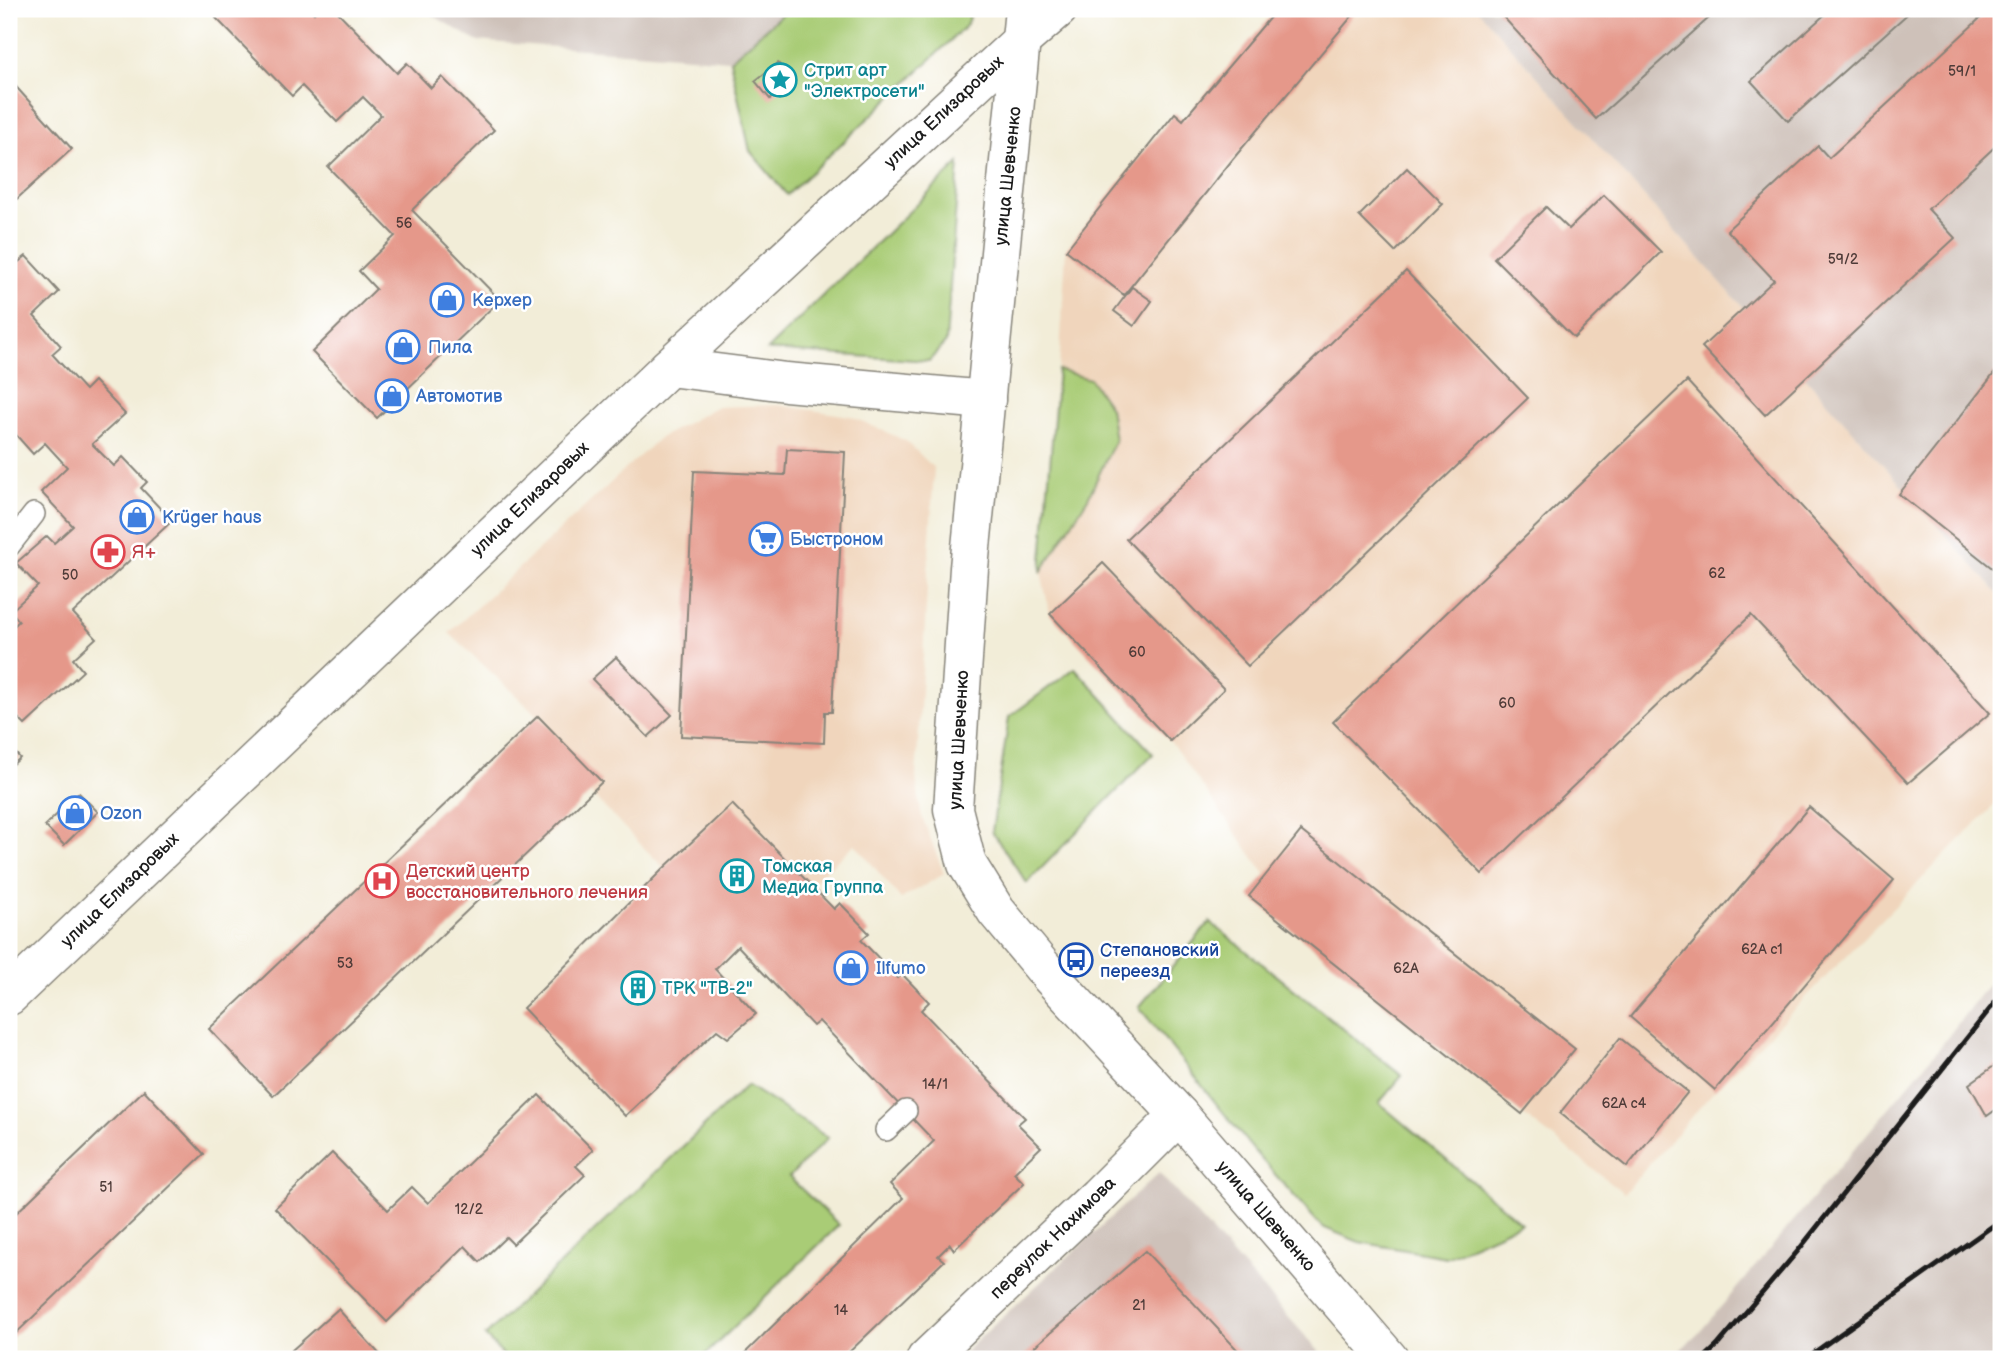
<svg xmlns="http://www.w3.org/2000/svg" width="2010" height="1368" font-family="'Balsamiq Sans',sans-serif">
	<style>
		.built { fill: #f0d5bc }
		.industrial { fill: #cec1b9 }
		.green { fill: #a9cc76; stroke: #627449; stroke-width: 2 }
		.building { fill: #e5988a }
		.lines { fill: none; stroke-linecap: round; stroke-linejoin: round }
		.lane-casing { stroke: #87847a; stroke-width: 24 }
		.street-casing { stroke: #87847a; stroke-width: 41 }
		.secondary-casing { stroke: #87847a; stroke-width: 41 }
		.primary-casing { stroke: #87847a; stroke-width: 41 }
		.lane { stroke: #fff; stroke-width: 21 }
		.street { stroke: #fff; stroke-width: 38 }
		.secondary { stroke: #fff; stroke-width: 38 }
		.primary { stroke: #fff; stroke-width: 38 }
		.rail { stroke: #1c1c1c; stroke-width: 5 }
		.labels { text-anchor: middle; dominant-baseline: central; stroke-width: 5; stroke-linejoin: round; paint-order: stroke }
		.number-label { font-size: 14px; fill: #4e3b38 }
		.culture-label { font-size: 18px; fill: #0d838f; stroke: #fff; text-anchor: start }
		.street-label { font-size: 18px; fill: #1c1c1c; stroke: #fff }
		.shop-label { font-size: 18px; fill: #366cbe; stroke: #fff; text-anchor: start }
		.health-label { font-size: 18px; fill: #be3a42; stroke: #fff; text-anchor: start }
		.transit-label { font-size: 18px; fill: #164399; stroke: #fff; text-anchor: start }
	</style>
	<rect width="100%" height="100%" fill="#fff"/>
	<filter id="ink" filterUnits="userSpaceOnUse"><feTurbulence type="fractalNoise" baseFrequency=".0143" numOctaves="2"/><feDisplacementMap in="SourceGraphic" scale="14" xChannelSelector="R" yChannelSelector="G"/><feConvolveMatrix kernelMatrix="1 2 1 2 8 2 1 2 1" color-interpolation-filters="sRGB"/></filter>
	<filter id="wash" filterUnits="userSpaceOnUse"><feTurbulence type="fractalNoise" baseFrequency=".00686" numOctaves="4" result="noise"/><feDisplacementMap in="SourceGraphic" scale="28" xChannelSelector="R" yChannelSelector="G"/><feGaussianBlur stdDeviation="1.57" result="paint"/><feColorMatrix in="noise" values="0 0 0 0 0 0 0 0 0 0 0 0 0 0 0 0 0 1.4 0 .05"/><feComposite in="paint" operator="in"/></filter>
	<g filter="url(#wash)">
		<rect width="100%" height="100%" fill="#f2edd8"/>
		<g class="built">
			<path d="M1277 9H1477L2001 597V798L1715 1090 1624 1193 1522 1114 1249 896 1266 875 1170 741 1050 614 1041 572 1060 354 1066 250 1175 113 1184 119Z"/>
			<path d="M779 405 850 416 906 441 934 468 916 777 921 814 944 874 901 899 855 844 773 919 780 927 747 957 664 868 590 793 601 782 538 716 449 633 658 439 716 407Z"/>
		</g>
		<g class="industrial">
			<path d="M422 9H788L730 60 476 41Z"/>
			<path d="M1477 9H2001V597Z"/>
			<path d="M2001 967V1359H1670L1698 1334 1937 1051Z"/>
			<path d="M1159 1173 1326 1359H957Z"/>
		</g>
		<g class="green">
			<path d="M788 9H972L966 26 787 195 750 151 730 60Z"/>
			<path d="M959 163 946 342 929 361 767 350Z"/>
			<path d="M1058 370 1090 379 1110 408 1115 440 1088 498 1041 572Z"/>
			<path d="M1075 668 1153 754 1027 883 992 832 1009 717Z"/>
			<path d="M1210 922 1402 1076 1379 1103 1521 1223 1446 1257 1359 1242 1322 1227 1255 1152 1139 1007Z"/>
			<path d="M747 1085 828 1138 789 1177 839 1225 701 1359H507L485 1336Z"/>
		</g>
		<g id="blocks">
			<g class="building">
				<path d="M226 9H310L314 13 318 9H335L397 73 407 63 431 88 442 77 494 130 412 210 500 300 377 418 312 352 376 289 359 271 395 236 328 167 381 115 363 97 337 122 302 86 292 96 216 18Z"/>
				<path d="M1277 9H1358L1233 159 1124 295 1066 250 1175 113 1183 120Z"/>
				<path d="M1496 9H1719L1596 119Z"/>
				<path d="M1831 9H1913L1788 121 1751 81Z"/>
				<path d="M1990 9H2001V141L1928 209 1955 238 1765 415 1702 347 1774 280 1727 230 1818 146 1829 158Z"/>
				<path d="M778 63 793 80 770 99 755 81Z"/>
				<path d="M9 79 72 149 9 206Z"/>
				<path d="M1407 168 1443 204 1395 252 1359 216Z"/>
				<path d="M1604 195 1661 252 1574 338 1494 258 1546 207 1569 229Z"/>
				<path d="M9 256 16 264 26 256 59 292 34 316 61 346 52 354 85 390 94 381 125 414 92 444 114 466 123 457 147 482 141 488 172 521 73 613 96 638 73 659 83 671 25 725 17 717 9 725V631L19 621 11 611 38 586 16 563 47 536 54 543 73 526 41 492 67 467 45 443 33 454 9 427Z"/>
				<path d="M1406 271 1528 398 1248 666 1126 539Z"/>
				<path d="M1132 287 1152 301 1134 326 1114 311Z"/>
				<path d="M2001 365V575L1899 494Z"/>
				<path d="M1687 381 1990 713 1908 783 1751 615 1482 874 1333 722Z"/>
				<path d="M787 449 845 452 832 712H825L824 743 681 736 694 471 785 475Z"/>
				<path d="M1103 563 1224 689 1170 741 1050 614Z"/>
				<path d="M616 657 672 715 648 737 592 679Z"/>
				<path d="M538 716 602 782 273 1096 209 1029Z"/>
				<path d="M9 746 20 758 9 768Z"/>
				<path d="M79 793 98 812 64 845 45 826Z"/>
				<path d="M732 804 834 909 840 903 869 933 861 940 898 978 902 974 929 1002 921 1010 1025 1118 1018 1124 1041 1147 1014 1173 1024 1183 954 1250 950 1244 938 1256 944 1261 842 1359H739L903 1198 890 1184 934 1141 819 1021 813 1026 738 946 715 969 756 1014 728 1038 717 1030 625 1116 523 1008 664 868Z"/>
				<path d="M1809 807 1894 880 1715 1090 1630 1017Z"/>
				<path d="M1301 831 1575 1049 1522 1114 1249 896Z"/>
				<path d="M1620 1038 1688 1092 1627 1167 1560 1113Z"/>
				<path d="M2001 1061V1106L1987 1116 1969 1084Z"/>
				<path d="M144 1090 204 1154 9 1340V1220Z"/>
				<path d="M539 1095 593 1150 576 1166 585 1175 513 1244 506 1237 480 1262 465 1246 387 1322 275 1208 332 1153 388 1210 412 1187 428 1203Z"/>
				<path d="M1145 1251 1246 1359H1020Z"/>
				<path d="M338 1309 384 1359H282Z"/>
			</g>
		</g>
	</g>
	<g filter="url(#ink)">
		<use href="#blocks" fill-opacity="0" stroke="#87847a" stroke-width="2"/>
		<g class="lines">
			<defs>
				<g id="lane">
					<path d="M9 546 34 514"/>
					<path d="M886 1130 906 1111"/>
				</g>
				<path id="street" d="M926 1359 1098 1196 1179 1115"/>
				<g id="secondary">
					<path d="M1024 9 969 568 953 809 967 864 996 911 1050 976 1179 1115 1389 1359"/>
					<path d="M669 367 786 382 986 400"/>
				</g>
				<path id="primary" d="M9 996 669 367 1021 41 1058 9"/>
			</defs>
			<use href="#lane" class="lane-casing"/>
			<use href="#street" class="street-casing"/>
			<use href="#secondary" class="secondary-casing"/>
			<use href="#primary" class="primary-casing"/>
			<use href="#lane" class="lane"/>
			<use href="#street" class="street"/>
			<use href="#secondary" class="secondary"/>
			<use href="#primary" class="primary"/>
			<g class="rail">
				<path d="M1703 1359 1717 1346 1797 1252 2001 995"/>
				<path d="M1805 1359 2001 1220"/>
			</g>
		</g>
	</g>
	<defs>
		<symbol id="sight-ring" viewBox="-11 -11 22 22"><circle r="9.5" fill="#fff" stroke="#0f9aa8" stroke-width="1.5"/><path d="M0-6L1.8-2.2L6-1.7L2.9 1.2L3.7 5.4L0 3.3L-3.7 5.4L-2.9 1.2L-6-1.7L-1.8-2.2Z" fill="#0f9aa8"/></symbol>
		<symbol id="shop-ring" viewBox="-11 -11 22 22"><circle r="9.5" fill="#fff" stroke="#3f7fe0" stroke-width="1.5"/><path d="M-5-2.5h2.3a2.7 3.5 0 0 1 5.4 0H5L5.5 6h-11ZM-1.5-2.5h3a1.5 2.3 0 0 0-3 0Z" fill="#3f7fe0"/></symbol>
		<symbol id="supermarket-ring" viewBox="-11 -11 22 22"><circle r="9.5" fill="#fff" stroke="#3f7fe0" stroke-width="1.5"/><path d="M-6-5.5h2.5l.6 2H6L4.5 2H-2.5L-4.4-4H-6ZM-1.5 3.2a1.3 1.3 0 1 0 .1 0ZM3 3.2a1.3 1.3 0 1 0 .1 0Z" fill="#3f7fe0"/></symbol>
		<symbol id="pharmacy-ring" viewBox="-11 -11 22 22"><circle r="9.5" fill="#fff" stroke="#e0444e" stroke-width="1.5"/><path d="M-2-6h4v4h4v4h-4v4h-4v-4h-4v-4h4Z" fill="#e0444e"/></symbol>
		<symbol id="building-ring" viewBox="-11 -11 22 22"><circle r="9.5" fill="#fff" stroke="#0f9aa8" stroke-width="1.5"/><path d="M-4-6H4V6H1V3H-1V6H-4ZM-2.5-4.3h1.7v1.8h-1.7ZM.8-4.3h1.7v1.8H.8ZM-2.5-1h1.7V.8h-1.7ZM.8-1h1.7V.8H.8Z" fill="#0f9aa8"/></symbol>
		<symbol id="hospital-ring" viewBox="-11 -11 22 22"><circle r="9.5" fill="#fff" stroke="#e0444e" stroke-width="1.5"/><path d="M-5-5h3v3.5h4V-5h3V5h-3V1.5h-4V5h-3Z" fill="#e0444e"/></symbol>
		<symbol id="bus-ring" viewBox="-11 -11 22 22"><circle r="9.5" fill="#fff" stroke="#1a4fb4" stroke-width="1.5"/><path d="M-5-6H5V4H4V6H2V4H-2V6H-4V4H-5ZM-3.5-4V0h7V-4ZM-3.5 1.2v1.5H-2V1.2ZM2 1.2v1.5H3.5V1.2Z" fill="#1a4fb4"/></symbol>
	</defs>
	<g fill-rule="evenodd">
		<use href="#sight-ring" x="761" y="61" width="38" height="38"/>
		<use href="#shop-ring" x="428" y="281" width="38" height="38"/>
		<use href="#shop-ring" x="384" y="328" width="38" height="38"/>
		<use href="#shop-ring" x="373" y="377" width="38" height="38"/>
		<use href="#shop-ring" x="118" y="498" width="38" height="38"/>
		<use href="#supermarket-ring" x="747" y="520" width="38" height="38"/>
		<use href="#pharmacy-ring" x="89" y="533" width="38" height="38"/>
		<use href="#shop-ring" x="56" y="794" width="38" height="38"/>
		<use href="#building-ring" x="718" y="857" width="38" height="38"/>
		<use href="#hospital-ring" x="363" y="862" width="38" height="38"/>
		<use href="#bus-ring" x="1057" y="941" width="38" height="38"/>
		<use href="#shop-ring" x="832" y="949" width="38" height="38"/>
		<use href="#building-ring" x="619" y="969" width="38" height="38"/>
	</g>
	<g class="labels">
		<g class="number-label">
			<text x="1962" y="71">59/1</text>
			<text x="404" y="223">56</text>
			<text x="1843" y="259">59/2</text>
			<text x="1717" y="573">62</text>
			<text x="70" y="575">50</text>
			<text x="1137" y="652">60</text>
			<text x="1507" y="703">60</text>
			<text x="1762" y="949">62А с1</text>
			<text x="345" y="963">53</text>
			<text x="1406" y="968">62А</text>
			<text x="935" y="1084">14/1</text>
			<text x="1624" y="1103">62А с4</text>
			<text x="106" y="1187">51</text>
			<text x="469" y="1209">12/2</text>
			<text x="1139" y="1305">21</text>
			<text x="841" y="1310">14</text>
		</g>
		<g class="culture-label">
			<text x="804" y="70">Стрит арт<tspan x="804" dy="21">"Электросети"</tspan></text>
			<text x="762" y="866">Томская<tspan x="762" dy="21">Медиа Группа</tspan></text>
			<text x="662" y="988">ТРК "ТВ-2"</text>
		</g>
		<g class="street-label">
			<text transform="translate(944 112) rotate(-43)">улица Елизаровых</text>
			<text transform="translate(1008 176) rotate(-84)">улица Шевченко</text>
			<text transform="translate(530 499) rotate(-44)">улица Елизаровых</text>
			<text transform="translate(959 740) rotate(-87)">улица Шевченко</text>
			<text transform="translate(120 890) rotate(-44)">улица Елизаровых</text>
			<text transform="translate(1266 1216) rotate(49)">улица Шевченко</text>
			<text transform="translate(1053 1238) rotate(-44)">переулок Нахимова</text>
		</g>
		<g class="shop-label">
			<text x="472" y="300">Керхер</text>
			<text x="428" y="347">Пила</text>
			<text x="416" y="396">Автомотив</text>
			<text x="162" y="517">Krüger haus</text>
			<text x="790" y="539">Быстроном</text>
			<text x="100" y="813">Ozon</text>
			<text x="876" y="968">Ilfumo</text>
		</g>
		<g class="health-label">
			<text x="132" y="552">Я+</text>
			<text x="406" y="871">Детский центр<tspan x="406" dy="21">восстановительного лечения</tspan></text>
		</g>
		<g class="transit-label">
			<text x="1100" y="950">Степановский<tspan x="1100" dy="21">переезд</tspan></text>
		</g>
	</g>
	<rect width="2010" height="1368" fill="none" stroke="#fff" stroke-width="35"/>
</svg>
